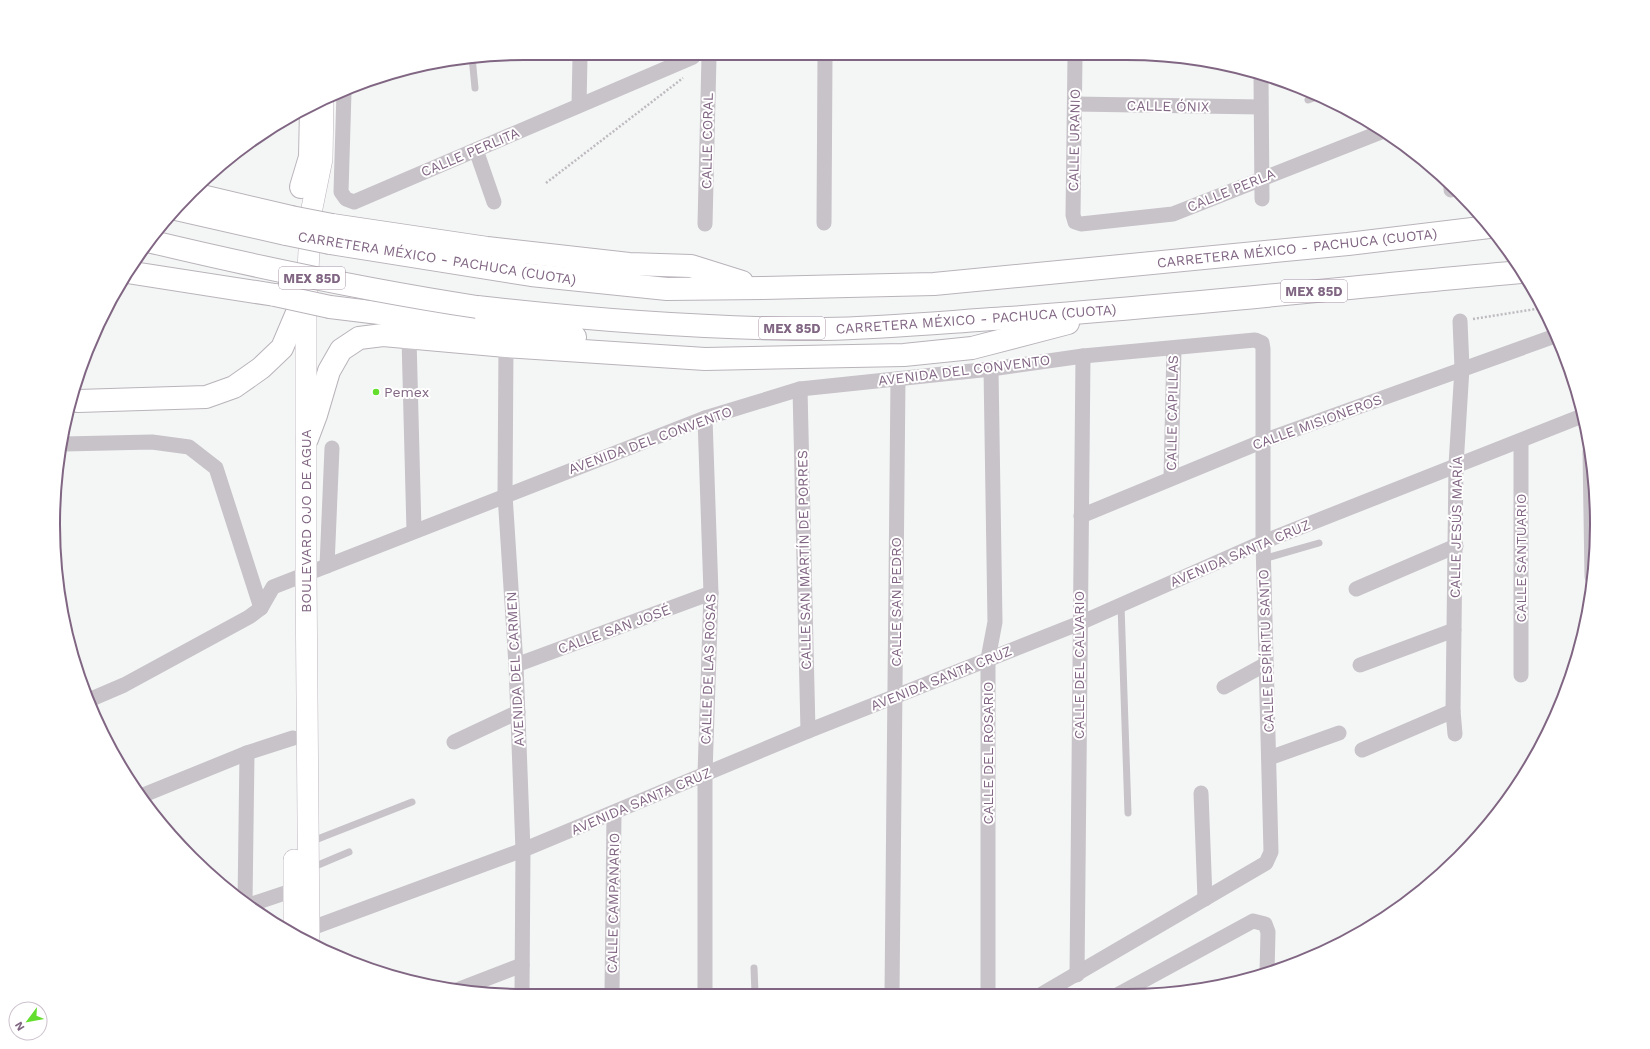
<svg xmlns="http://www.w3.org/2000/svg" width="1650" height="1049" font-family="'Work Sans',sans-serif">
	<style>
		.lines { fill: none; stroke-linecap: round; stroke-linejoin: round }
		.secondary-casing { stroke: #bfb6bf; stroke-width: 22 }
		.primary-casing { stroke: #bcb5bd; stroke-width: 24 }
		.highway-casing { stroke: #b9b3ba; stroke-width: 24 }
		.path { stroke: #bebabf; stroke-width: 2.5; stroke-dasharray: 2 2; stroke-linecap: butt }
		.lane { stroke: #c8c2c9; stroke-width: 7 }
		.street { stroke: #c8c2c9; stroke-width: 15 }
		.secondary { stroke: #fff; stroke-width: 21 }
		.primary { stroke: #fff; stroke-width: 22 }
		.highway { stroke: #fff; stroke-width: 22 }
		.highway-bridge-casing { stroke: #b9b3ba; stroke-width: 24; stroke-linecap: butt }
		.highway-bridge { stroke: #fff; stroke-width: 22 }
		.poi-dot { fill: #63de2c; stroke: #fff; stroke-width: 1.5 }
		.labels { text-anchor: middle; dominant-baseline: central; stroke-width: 4; stroke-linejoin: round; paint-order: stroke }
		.shield { fill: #fff; stroke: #a794a8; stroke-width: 1 }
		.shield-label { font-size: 13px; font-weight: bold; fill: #816683 }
		.street-label { font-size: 14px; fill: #816683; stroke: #fff }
		.poi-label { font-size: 14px; fill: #816683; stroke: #fff; text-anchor: start }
		.rim { fill: none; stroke: #816683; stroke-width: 2 }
	</style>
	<rect width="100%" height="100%" fill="#f3f6f5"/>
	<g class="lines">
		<defs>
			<g id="secondary">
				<path d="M294 860V931"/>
				<path d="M309 940 306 574V308L311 213 322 159 323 103"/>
			</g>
			<path id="primary" d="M301 187 310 157 311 109"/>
			<g id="highway">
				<path d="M189 193 291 217"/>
				<path d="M176 209 286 234"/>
				<path d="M332 225 487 248 629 264 691 266 742 282"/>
				<path d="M330 243 531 275 667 289 763 288 934 284 1348 244 1489 227"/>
				<path d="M127 272 275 295"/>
				<path d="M330 307 575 337"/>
				<path d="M477 307C592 320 707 329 824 329 885 328 946 322 1008 318 1179 306 1350 287 1521 272"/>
				<path d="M73 399 78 401 206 397 234 387 261 368 282 348 299 308"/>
				<path d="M307 439 316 415 329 371 341 350 359 338 383 335 506 346 705 359 904 355 972 348 1068 323"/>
			</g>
		</defs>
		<use href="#secondary" class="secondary-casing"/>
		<use href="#primary" class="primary-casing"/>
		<use href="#highway" class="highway-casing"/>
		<g class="path">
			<path d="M546 183 683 78"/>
			<path d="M1473 319 1542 308"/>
		</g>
		<g class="lane">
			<path d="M472 57 475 88"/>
			<path d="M1308 100 1319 96"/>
			<path d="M1263 559 1319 543"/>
			<path d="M1121 605 1128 813"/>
			<path d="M310 842 412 802"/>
			<path d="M311 868 349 852"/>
			<path d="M754 968 755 993"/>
		</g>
		<g class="street">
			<path d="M1075 57 1073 215 1075 222 1081 224 1173 214 1381 132"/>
			<path d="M1261 77 1262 199"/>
			<path d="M344 92 341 192 346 199 354 202 693 57"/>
			<path d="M1075 104 1260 107"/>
			<path d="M579 105 580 57"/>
			<path d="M476 150 494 202"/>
			<path d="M1451 187V190L1454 189"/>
			<path d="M824 223 825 57"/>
			<path d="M705 224 709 57"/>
			<path d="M409 338 414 531"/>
			<path d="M506 346 505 495 516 665 523 850 522 992"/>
			<path d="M800 389 808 731"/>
			<path d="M705 418 711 593 705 774V993"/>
			<path d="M64 444 152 442 189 447 216 468 261 608"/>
			<path d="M1590 451 1592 577"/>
			<path d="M1171 478 1174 348"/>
			<path d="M1081 516 1263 441 1555 336"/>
			<path d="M327 566 332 448"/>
			<path d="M1356 589 1456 546"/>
			<path d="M516 665 711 593"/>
			<path d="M1360 665 1454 630"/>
			<path d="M1521 675V442"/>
			<path d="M1224 687 1266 664"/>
			<path d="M89 700 124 685 249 617 261 608 273 587 705 418 800 389 991 369 1083 356 1255 340 1262 343 1263 349V542L1271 852 1266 863 1042 994"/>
			<path d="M1455 734 1453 711 1456 465 1462 368 1460 321"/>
			<path d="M454 742 518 712"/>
			<path d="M1362 750 1453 711"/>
			<path d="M1269 758 1339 733"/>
			<path d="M1201 793 1205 899"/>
			<path d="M141 796 247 753"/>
			<path d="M245 903 247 753 293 738"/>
			<path d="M249 905 294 890"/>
			<path d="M301 932 523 850 808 731 1080 623 1263 542 1582 416"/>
			<path d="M1077 975 1083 356"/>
			<path d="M457 990 522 965"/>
			<path d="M612 993 614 813"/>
			<path d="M892 994 898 379"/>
			<path d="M988 994V659L995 622 991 369"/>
			<path d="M1117 995 1253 921 1265 924 1268 932 1267 973"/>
		</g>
		<use href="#secondary" class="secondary"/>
		<use href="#primary" class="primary"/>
		<use href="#highway" class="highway"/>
		<defs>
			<g id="highway-bridge">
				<path d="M291 217 332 225"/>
				<path d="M286 234 330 243"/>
				<path d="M148 241C257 267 366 290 477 307"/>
				<path d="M275 295 330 307"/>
			</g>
		</defs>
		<use href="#highway-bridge" class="highway-bridge-casing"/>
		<use href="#highway-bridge" class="highway-bridge"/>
	</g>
	<circle class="poi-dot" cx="376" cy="392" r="4"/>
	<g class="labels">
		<g class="shield">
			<rect x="279" y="267" width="66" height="22" rx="3"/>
			<rect x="1281" y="280" width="66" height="22" rx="3"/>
			<rect x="759" y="317" width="66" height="22" rx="3"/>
		</g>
		<g class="shield-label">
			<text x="312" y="278">MEX 85D</text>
			<text x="1314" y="291">MEX 85D</text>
			<text x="792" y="328">MEX 85D</text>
		</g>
		<g class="street-label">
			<text transform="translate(1168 106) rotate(1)">CALLE ÓNIX</text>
			<text transform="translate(1074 140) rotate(-89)">CALLE URANIO</text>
			<text transform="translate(707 141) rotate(-89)">CALLE CORAL</text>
			<text transform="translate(470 152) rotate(-23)">CALLE PERLITA</text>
			<text transform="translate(1231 190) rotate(-22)">CALLE PERLA</text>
			<text transform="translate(1297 248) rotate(-6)">CARRETERA MÉXICO - PACHUCA (CUOTA)</text>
			<text transform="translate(437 258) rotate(9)">CARRETERA MÉXICO - PACHUCA (CUOTA)</text>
			<text transform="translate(976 319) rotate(-4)">CARRETERA MÉXICO - PACHUCA (CUOTA)</text>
			<text transform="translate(964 370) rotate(-7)">AVENIDA DEL CONVENTO</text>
			<text transform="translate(1172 413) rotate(-89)">CALLE CAPILLAS</text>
			<text transform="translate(1317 422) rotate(-20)">CALLE MISIONEROS</text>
			<text transform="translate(650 440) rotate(-20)">AVENIDA DEL CONVENTO</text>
			<text transform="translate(306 521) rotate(-90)">BOULEVARD OJO DE AGUA</text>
			<text transform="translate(1456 527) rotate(-89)">CALLE JESÚS MARÍA</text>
			<text transform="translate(1240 553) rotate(-23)">AVENIDA SANTA CRUZ</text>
			<text transform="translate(1521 558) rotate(-90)">CALLE SANTUARIO</text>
			<text transform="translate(804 560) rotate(-91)">CALLE SAN MARTÍN DE PORRES</text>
			<text transform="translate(896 602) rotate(-90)">CALLE SAN PEDRO</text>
			<text transform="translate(614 629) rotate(-20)">CALLE SAN JOSÉ</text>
			<text transform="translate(1266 651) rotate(-92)">CALLE ESPÍRITU SANTO</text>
			<text transform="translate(1079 665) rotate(-90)">CALLE DEL CALVARIO</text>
			<text transform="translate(515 669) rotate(-93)">AVENIDA DEL CARMEN</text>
			<text transform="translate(708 669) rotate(-88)">CALLE DE LAS ROSAS</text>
			<text transform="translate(941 678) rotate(-22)">AVENIDA SANTA CRUZ</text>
			<text transform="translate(988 753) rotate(-90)">CALLE DEL ROSARIO</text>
			<text transform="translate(641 801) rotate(-23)">AVENIDA SANTA CRUZ</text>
			<text transform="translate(613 903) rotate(-89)">CALLE CAMPANARIO</text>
		</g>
		<g class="poi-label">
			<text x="384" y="392">Pemex</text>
		</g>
	</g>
	<path d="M0 0H1650V1049H0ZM524 60H1126A464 464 0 0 1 1590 524V525A464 464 0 0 1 1126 989H524A464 464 0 0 1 60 525V524A464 464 0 0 1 524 60Z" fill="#fff" fill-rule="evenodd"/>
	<path class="rim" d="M524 60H1126A464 464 0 0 1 1590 524V525A464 464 0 0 1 1126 989H524A464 464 0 0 1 60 525V524A464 464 0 0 1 524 60Z"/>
	<g transform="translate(28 1021) rotate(238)"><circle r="19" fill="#ffffff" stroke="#cdc2cd"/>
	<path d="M0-3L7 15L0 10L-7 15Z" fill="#63de2c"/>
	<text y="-6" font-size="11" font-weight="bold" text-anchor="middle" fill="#816683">N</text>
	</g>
</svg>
